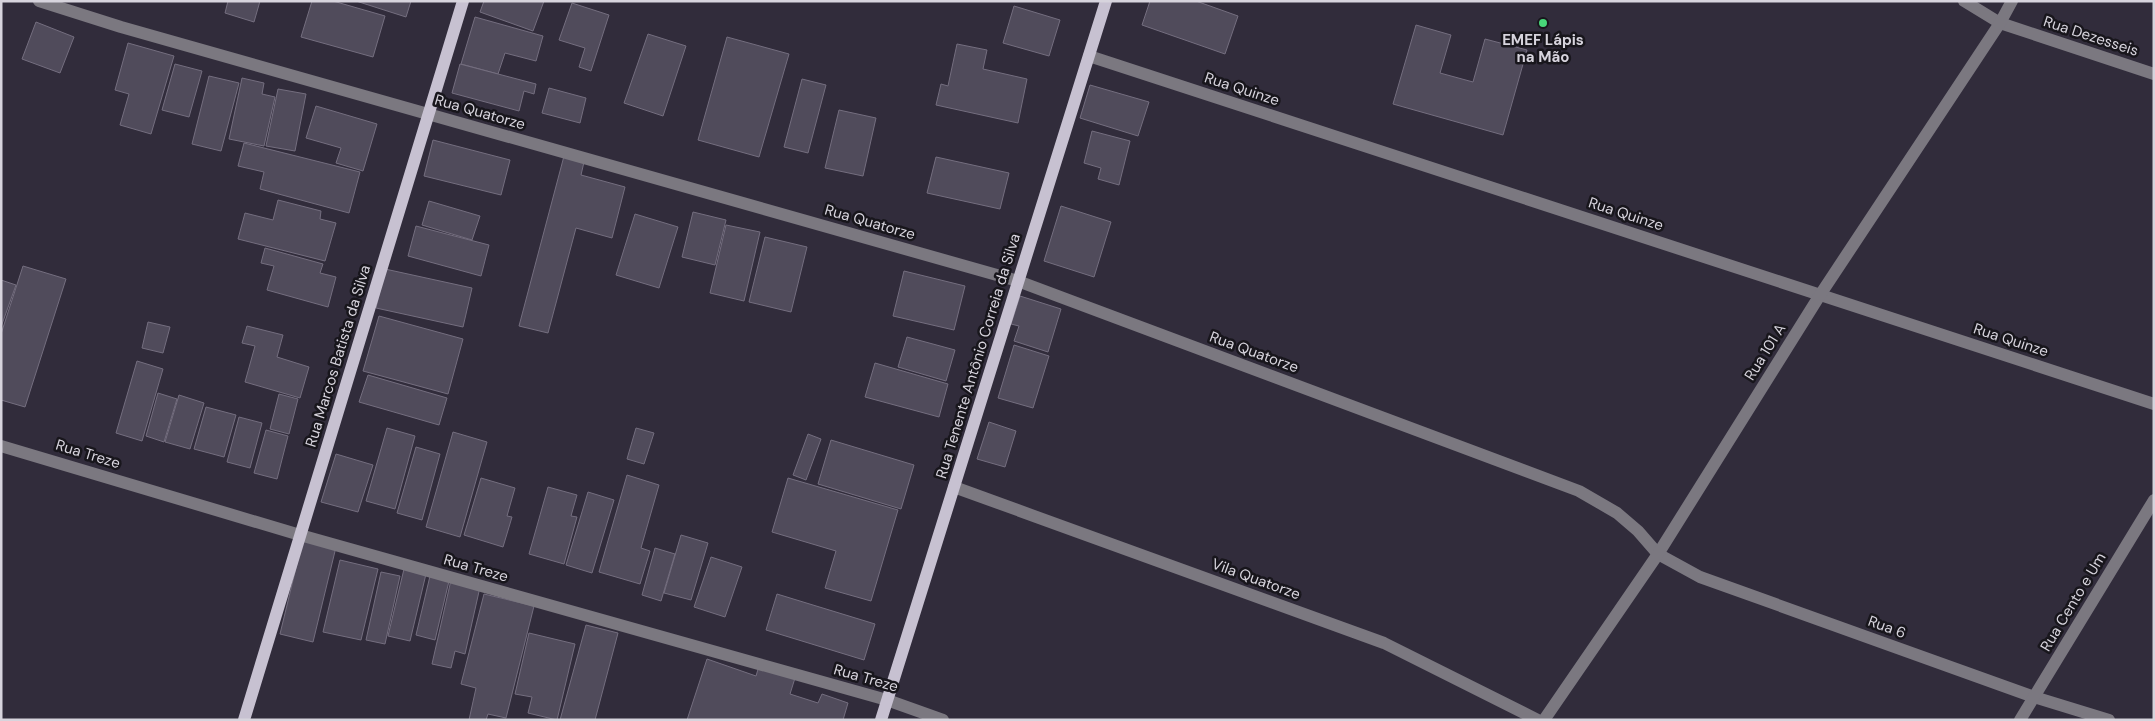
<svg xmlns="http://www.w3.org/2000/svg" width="2155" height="721" font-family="'DM Sans',sans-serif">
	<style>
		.building { fill: #504b5b; stroke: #746e7f }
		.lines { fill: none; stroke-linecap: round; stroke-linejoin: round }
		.minor { stroke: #7b7880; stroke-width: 12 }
		.major { stroke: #c7c1d1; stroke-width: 12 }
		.poi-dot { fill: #48d779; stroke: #18161c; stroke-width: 2 }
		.labels { text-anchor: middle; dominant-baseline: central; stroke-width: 5; stroke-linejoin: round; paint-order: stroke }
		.street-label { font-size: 15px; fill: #d7d4dd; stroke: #18161c }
		.poi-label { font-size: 15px; font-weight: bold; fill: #d7d4dd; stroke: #18161c }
	</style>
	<rect width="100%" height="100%" fill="#312c3b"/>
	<g class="building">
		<path d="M228 1H260L254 22 225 13Z"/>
		<path d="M312 1H333L385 16 373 57 301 37Z"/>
		<path d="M356 1H411L406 17Z"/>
		<path d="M484 1H544L533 31 480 12Z"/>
		<path d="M1150 1H1196L1238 16 1225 54 1142 25Z"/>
		<path d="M572 3 609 15 591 71 579 67 585 48 559 40Z"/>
		<path d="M1014 6 1060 20 1049 56 1003 43Z"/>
		<path d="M475 17 543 36 536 61 505 53 498 74 461 64Z"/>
		<path d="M36 22 74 37 60 73 22 59Z"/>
		<path d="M1416 25 1451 35 1440 73 1473 82 1485 39 1527 50 1503 135 1393 104Z"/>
		<path d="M648 34 686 46 663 116 624 103Z"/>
		<path d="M727 37 789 54 759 157 698 140Z"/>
		<path d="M128 43 174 56 151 134 120 125 129 94 115 90Z"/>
		<path d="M957 44 987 50 983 69 1027 79 1018 123 936 105 941 84 948 86Z"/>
		<path d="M175 64 202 71 189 117 162 110Z"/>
		<path d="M460 64 536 84 534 94 524 91 519 111 452 93Z"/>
		<path d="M209 76 239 83 221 151 192 144Z"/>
		<path d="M242 78 264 83 262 94 275 97 264 146 229 139Z"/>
		<path d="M802 79 826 85 808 153 784 147Z"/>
		<path d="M1090 85 1149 102 1138 136 1080 118Z"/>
		<path d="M549 88 586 98 580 123 542 113Z"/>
		<path d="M278 89 306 94 295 151 266 146Z"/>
		<path d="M316 106 377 124 363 171 336 163 341 148 306 138Z"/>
		<path d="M839 110 876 118 863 176 825 168Z"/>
		<path d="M1092 131 1130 141 1119 185 1098 179 1101 168 1084 163Z"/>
		<path d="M433 140 510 160 501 195 424 176Z"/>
		<path d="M244 143 360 172 349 213 260 189 264 172 238 166Z"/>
		<path d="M564 156 584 162 581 175 625 187 612 238 576 228 548 333 519 326Z"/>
		<path d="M936 157 1009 173 1000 209 927 193Z"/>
		<path d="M278 200 321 211 320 219 336 223 325 261 238 239 245 213 273 220Z"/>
		<path d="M429 201 480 216 472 240 422 225Z"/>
		<path d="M1061 206 1111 222 1094 277 1044 261Z"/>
		<path d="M693 212 726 220 715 265 682 257Z"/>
		<path d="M635 214 678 227 659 288 616 275Z"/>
		<path d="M726 225 760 232 744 301 710 293Z"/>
		<path d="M416 226 489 245 481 276 408 256Z"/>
		<path d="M765 237 807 247 791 312 749 302Z"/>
		<path d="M265 248 323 264 320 273 336 277 328 307 267 290 274 266 261 263Z"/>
		<path d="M23 266 66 279 25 407 1 400V334Z"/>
		<path d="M385 269 472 288 463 327 376 308Z"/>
		<path d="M904 271 965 286 954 330 893 316Z"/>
		<path d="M1 280 16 285 1 327Z"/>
		<path d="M1020 296 1061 309 1048 352 1014 341 1019 326 1011 324Z"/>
		<path d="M379 316 463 339 448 394 363 371Z"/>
		<path d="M148 322 170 327 163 353 142 348Z"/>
		<path d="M247 326 283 335 277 357 309 367 300 398 245 382 255 346 242 343Z"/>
		<path d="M907 337 955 350 946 381 898 367Z"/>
		<path d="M1014 345 1049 356 1033 408 998 398Z"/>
		<path d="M137 361 163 369 142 441 116 433Z"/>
		<path d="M875 363 948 384 939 417 865 397Z"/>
		<path d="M368 375 447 398 439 425 359 402Z"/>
		<path d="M158 393 177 399 164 442 146 436Z"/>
		<path d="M279 394 298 399 289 434 270 429Z"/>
		<path d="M179 395 204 403 190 449 165 442Z"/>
		<path d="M206 407 236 415 224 457 194 449Z"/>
		<path d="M239 417 262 423 250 468 227 462Z"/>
		<path d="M989 422 1016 431 1005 467 977 459Z"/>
		<path d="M387 428 415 436 395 509 366 501Z"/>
		<path d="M636 428 654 433 644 464 627 459Z"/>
		<path d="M266 430 288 436 277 479 254 473Z"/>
		<path d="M453 432 487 442 460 537 426 527Z"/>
		<path d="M808 434 821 439 806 480 793 475Z"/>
		<path d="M831 440 914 465 901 509 818 484Z"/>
		<path d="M416 447 440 454 422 520 397 513Z"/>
		<path d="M336 454 373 465 358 512 321 502Z"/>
		<path d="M627 475 659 485 641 548 650 551 640 584 599 572Z"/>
		<path d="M481 478 515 488 507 516 512 517 503 547 464 535Z"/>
		<path d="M788 478 898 510 871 601 825 588 836 551 772 532Z"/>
		<path d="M548 487 577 495 571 516 577 517 564 564 529 554Z"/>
		<path d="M588 492 614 500 592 573 566 565Z"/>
		<path d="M681 535 708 543 691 600 664 593Z"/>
		<path d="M303 539 336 547 313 642 280 634Z"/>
		<path d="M655 548 675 554 661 601 642 595Z"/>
		<path d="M711 557 742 567 725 617 694 607Z"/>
		<path d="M340 560 378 569 361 640 323 632Z"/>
		<path d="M404 569 426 574 410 641 388 636Z"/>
		<path d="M381 572 400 576 385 644 366 640Z"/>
		<path d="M430 576 449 581 435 640 416 635Z"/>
		<path d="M451 580 480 587 465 654 455 651 451 668 432 664Z"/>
		<path d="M484 594 534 606 506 718 488 714 486 720H469L476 688 461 684Z"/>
		<path d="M777 594 875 624 864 660 766 630Z"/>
		<path d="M586 625 618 633 595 720H560Z"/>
		<path d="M529 633 575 644 557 720 528 713 532 697 515 694Z"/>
		<path d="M707 659 756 676 759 666 795 678 790 694 818 703 822 694 848 703 843 720H687Z"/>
	</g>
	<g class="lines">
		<g class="minor">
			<path d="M39 1 121 27 1018 281 1579 491 1617 513 1638 531 1658 554 1700 577 2034 697 2109 720"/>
			<path d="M1964 1 2000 23 2154 74"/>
			<path d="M1089 56 2154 404"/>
			<path d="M1 446 300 535 887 700 943 720"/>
			<path d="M954 487 1384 643 1538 720"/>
			<path d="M1544 720 1658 554 1820 295 2000 23 2012 1"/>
			<path d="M2020 720 2154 500"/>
		</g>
		<g class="major">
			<path d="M244 720 463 1"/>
			<path d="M881 720 1106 1"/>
		</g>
	</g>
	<circle class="poi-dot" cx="1543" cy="23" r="5"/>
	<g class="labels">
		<g class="street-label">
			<text transform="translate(2091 36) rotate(18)">Rua Dezesseis</text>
			<text transform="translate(1242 89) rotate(18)">Rua Quinze</text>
			<text transform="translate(480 112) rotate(16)">Rua Quatorze</text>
			<text transform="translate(1626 214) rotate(18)">Rua Quinze</text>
			<text transform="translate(870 222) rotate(16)">Rua Quatorze</text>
			<text transform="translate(2011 340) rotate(18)">Rua Quinze</text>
			<text transform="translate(1254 352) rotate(20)">Rua Quatorze</text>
			<text transform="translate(1765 352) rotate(-58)">Rua 101 A</text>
			<text transform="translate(338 356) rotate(-73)">Rua Marcos Batista da Silva</text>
			<text transform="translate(978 356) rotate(-73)">Rua Tenente Antônio Correia da Silva</text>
			<text transform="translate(88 454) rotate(17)">Rua Treze</text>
			<text transform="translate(476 568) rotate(16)">Rua Treze</text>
			<text transform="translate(1256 579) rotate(20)">Vila Quatorze</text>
			<text transform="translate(2073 602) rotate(-59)">Rua Cento e Um</text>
			<text transform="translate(1887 627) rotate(20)">Rua 6</text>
			<text transform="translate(866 678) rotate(16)">Rua Treze</text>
		</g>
		<g class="poi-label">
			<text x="1543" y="40">EMEF Lápis<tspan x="1543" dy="17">na Mão</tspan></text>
		</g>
	</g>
	<rect width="2155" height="721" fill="none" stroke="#d7d4dd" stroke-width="5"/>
</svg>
